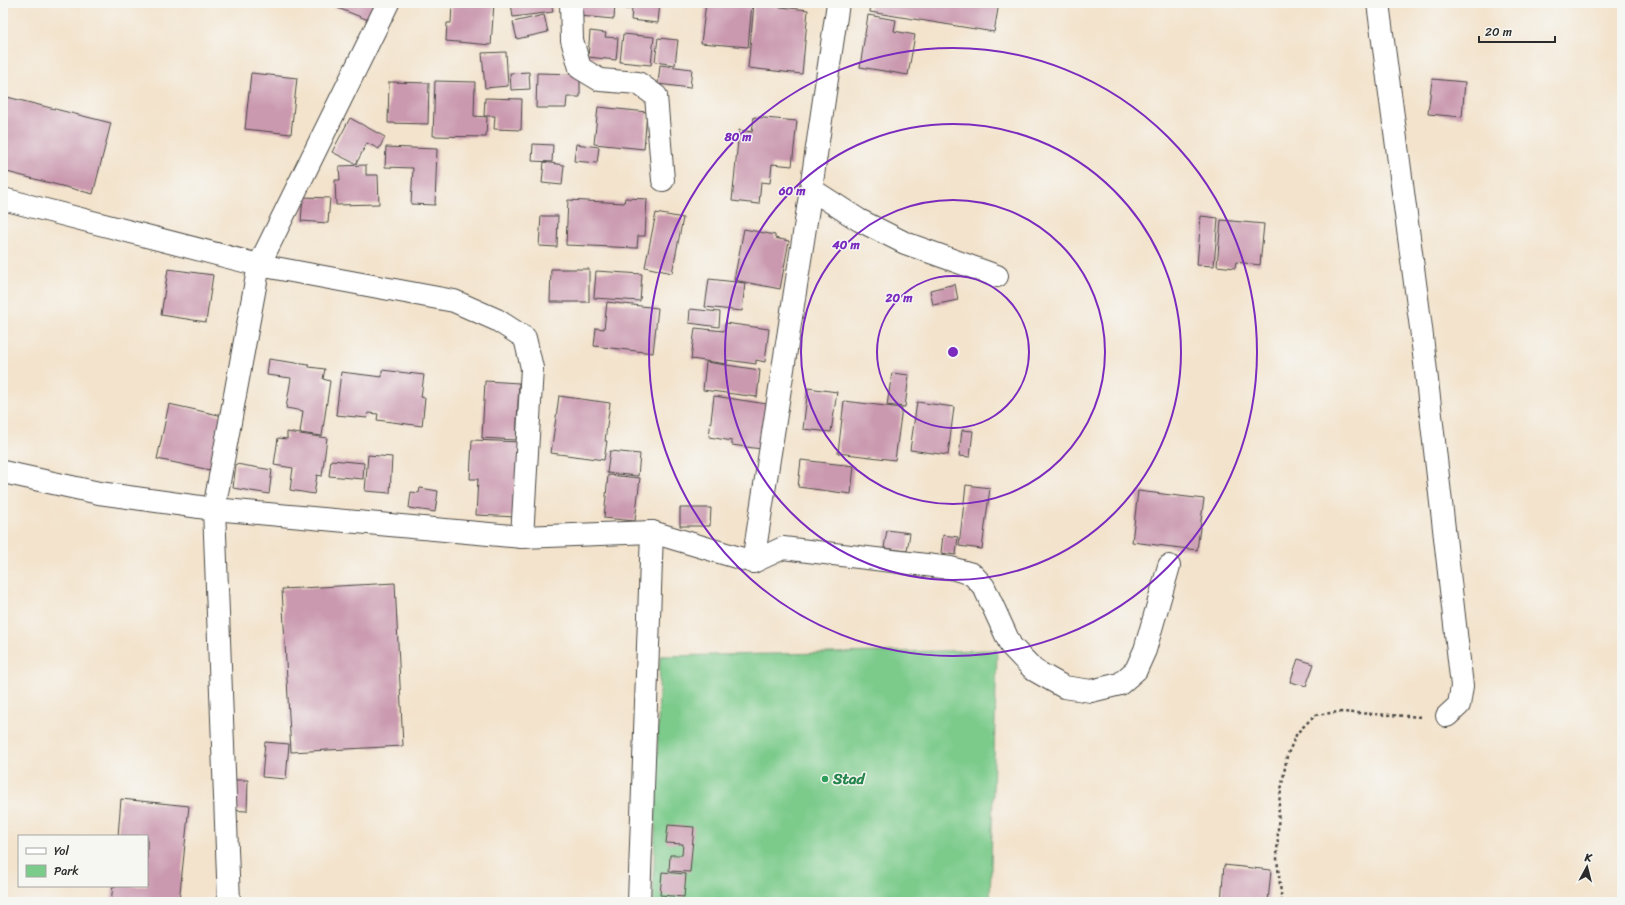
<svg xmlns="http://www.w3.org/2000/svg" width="1625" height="905" font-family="Sriracha,sans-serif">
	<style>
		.green { fill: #7bcb8b; stroke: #537b5b }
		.building { fill: #ca99af }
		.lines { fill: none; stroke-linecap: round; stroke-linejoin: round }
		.minor-casing { stroke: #494743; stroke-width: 24 }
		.path { stroke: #494743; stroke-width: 2.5; stroke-dasharray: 3 3; stroke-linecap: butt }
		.minor { stroke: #fff; stroke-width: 22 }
		.ring { fill: none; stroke: #7b2cbf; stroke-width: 2 }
		.leisure-dot { fill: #2e9e5b; stroke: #f6f6f2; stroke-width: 1.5 }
		.labels { text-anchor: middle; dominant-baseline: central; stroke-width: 3; stroke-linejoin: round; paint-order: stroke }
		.leisure-label { font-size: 15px; font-weight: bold; fill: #27864d; stroke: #f6f6f2; text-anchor: start }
		.centre { fill: #7b2cbf; stroke: #f6f6f2; stroke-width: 2 }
		.ring-label { font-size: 12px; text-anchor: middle; font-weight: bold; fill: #7b2cbf; stroke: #f6f6f2; stroke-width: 3; stroke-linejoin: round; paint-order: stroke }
	</style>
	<rect width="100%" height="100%" fill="#f6f6f2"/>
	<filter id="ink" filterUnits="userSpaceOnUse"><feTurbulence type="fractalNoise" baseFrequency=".025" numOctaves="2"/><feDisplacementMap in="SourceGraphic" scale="8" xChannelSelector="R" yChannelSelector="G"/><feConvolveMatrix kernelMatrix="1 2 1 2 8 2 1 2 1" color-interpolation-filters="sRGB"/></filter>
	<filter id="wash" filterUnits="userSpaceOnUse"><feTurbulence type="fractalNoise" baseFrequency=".012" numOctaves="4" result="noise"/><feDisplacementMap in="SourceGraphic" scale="16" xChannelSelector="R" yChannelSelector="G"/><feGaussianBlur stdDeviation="0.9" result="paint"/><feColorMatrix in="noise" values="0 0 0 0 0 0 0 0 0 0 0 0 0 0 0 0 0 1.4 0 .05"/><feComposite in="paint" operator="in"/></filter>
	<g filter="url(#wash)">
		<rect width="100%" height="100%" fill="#f3e3cc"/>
		<path class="green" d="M997 650 990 902H653L660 656Z"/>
		<g id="blocks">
			<g class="building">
				<path d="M325 3H378L371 21Z"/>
				<path d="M452 3H494L491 45 446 41 447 23H451Z"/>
				<path d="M511 3H551L553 12 513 17Z"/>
				<path d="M580 3H615L614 19 579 16Z"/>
				<path d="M625 3H660L658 23 631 20 632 9H625Z"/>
				<path d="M706 3H752L748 47 701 43Z"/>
				<path d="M871 3H999L994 32 870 12Z"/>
				<path d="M754 4 808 10 802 74 748 68Z"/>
				<path d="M544 15 548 32 517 39 513 22Z"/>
				<path d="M868 15 896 20 894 31 915 35 908 75 860 67Z"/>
				<path d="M590 31 606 33 605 37 618 38 616 60 588 57Z"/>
				<path d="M623 34 654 37 651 65 620 62Z"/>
				<path d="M658 38 678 40 675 65 655 62Z"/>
				<path d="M506 52 508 86 485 88 482 53Z"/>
				<path d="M660 65 692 69 690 88 658 84Z"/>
				<path d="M529 72 530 89 511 90 510 73Z"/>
				<path d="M251 73 297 78 291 134 245 129Z"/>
				<path d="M537 73 580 74V97H567L566 108H536Z"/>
				<path d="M1432 79 1465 82 1462 117 1428 114Z"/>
				<path d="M435 81 475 82 474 116 487 117 486 137 433 136Z"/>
				<path d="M389 82 429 83 428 124 388 123Z"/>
				<path d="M3 96 111 123 93 194 3 171Z"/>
				<path d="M485 98 522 99 521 130 494 129 495 116H484Z"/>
				<path d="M598 107 647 112 644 149 594 144Z"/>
				<path d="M754 117 797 121 792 166 772 164 770 183 761 182 759 204 732 201 739 130 752 132Z"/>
				<path d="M350 118 385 137 379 149 367 143 356 164 332 152Z"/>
				<path d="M533 144 553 145 552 162 532 161Z"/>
				<path d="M576 144 599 147 597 163 574 161Z"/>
				<path d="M386 147 437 149 435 205 411 204 413 168 385 167Z"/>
				<path d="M544 162 564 165 562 185 542 183Z"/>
				<path d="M366 165V175H378L379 204 336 205 335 180H340L339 166Z"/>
				<path d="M303 197 330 198 328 223 301 221Z"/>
				<path d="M625 198 647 199 645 236H638L637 248 566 245 568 200 624 203Z"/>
				<path d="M656 213 683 218 672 273 645 267Z"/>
				<path d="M541 216H558L557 247 539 246Z"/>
				<path d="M1201 216 1218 218 1214 266 1197 265Z"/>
				<path d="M1221 220 1264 224 1260 265 1236 262 1235 268 1217 266Z"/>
				<path d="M744 229 775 235V238L789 241 780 289 734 280Z"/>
				<path d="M168 269 213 275 206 322 161 315Z"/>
				<path d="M551 269H589V302H550Z"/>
				<path d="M596 271 642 274 640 301 594 298Z"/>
				<path d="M709 279 745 283 742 311 705 307Z"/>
				<path d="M955 284 958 300 933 305 930 290Z"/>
				<path d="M607 302 658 308 653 353 594 346 596 328 604 329Z"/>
				<path d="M690 309 720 312 719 327 689 323Z"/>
				<path d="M725 323 769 329 765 362 756 360V364L727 360V364L691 359 695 328 724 331Z"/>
				<path d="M269 359 309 365V367L325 369 323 379 330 381 322 436 300 433 303 411 286 408 291 378 267 375Z"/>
				<path d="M706 362 760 370 757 397 703 390Z"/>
				<path d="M382 370 424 375 421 397 425 398 422 426 377 420 378 414 368 413 367 418 336 415 341 372 382 377Z"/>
				<path d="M892 373 909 375 905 407 887 405Z"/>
				<path d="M485 381 519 383 516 440 482 438Z"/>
				<path d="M808 388 837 392 831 432 803 429Z"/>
				<path d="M559 396 610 403 605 441H607L604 460 551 453Z"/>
				<path d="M714 396 767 404 761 449 732 445V441L709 437Z"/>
				<path d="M844 401 902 408 895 460 838 453Z"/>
				<path d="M917 402 954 407 948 455 910 450Z"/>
				<path d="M169 404 223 416 210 470 157 459Z"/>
				<path d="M962 430 973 431 970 457 959 456Z"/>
				<path d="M287 432 327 438 322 476 317 475 314 494 290 490 293 468 274 465 278 438 287 439Z"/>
				<path d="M472 440 521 442 517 517 476 515 478 479H470Z"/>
				<path d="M610 451 640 454 638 476 607 473Z"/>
				<path d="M368 455 392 457 390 493 365 491Z"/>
				<path d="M331 460 364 463 363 479 329 476Z"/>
				<path d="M801 460 854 466 851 494 798 487Z"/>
				<path d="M236 464 272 470 269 494 233 488Z"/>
				<path d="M608 475 640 478 635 521 604 518Z"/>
				<path d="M966 485 990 488 982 549 959 546Z"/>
				<path d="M420 488 438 491 435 512 409 508 411 492 419 493Z"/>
				<path d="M1138 491 1204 499 1197 550 1132 542Z"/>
				<path d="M680 508H711L710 526H680Z"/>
				<path d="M887 530 910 533 907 551 884 548Z"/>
				<path d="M943 535 958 537 956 555 941 553Z"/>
				<path d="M395 583 403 746 291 752 282 589Z"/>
				<path d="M1298 659 1314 664 1306 686 1290 682Z"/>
				<path d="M265 742 289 744 286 779 262 777Z"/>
				<path d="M227 780H248L247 811 226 810Z"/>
				<path d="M121 799 189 806 179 902H111L113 886H147V836H118Z"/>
				<path d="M668 825 694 827 690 872 669 871 670 855H682L683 844 666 843Z"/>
				<path d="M1224 865 1271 870 1268 902H1221Z"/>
				<path d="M662 872 686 874 684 897 660 895Z"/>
			</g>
		</g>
	</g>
	<g filter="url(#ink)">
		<use href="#blocks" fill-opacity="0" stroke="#494743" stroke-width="1"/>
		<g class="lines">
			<defs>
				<g id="minor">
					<path d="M388 3 259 265 454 301 497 320 525 338 532 368 522 537"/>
					<path d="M571 3 572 40 580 68 600 80 638 83 656 96 663 180"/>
					<path d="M1378 3 1421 328 1462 686 1459 705 1447 716"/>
					<path d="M811 189 859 220 905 243 997 276"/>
					<path d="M3 199 259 265 214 509 229 902"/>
					<path d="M3 472 99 493 214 509 522 537 652 532 753 562 783 548 951 568 972 574 984 587 1011 646 1034 670 1064 687 1091 691 1120 684 1136 670 1145 650 1169 566"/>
					<path d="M753 562 811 189 838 3"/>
					<path d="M639 902 652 532"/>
				</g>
			</defs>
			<use href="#minor" class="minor-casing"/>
			<path class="path" d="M1282 902 1277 859 1279 802 1287 756 1297 733 1315 715 1339 712 1423 717"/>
			<use href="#minor" class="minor"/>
		</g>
	</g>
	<g class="ring">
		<circle cx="953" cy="352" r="76"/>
		<circle cx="953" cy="352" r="152"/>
		<circle cx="953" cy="352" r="228"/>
		<circle cx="953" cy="352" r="304"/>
	</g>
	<circle class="leisure-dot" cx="825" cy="779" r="4"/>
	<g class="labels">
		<g class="leisure-label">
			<text x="833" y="779">Stad</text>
		</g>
	</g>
	<circle cx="953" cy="352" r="6" class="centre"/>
	<g class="ring-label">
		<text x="738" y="141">80 m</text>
		<text x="792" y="195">60 m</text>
		<text x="846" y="249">40 m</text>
		<text x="899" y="302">20 m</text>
	</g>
	<rect width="1625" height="905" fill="none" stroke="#f6f6f2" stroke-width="16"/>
	<rect x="18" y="835" width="130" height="52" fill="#f6f6f2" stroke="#a5a5a2"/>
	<rect x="26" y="848" width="20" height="6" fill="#ffffff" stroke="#a5a5a2"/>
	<text x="54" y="855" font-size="12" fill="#2b2b2b">Yol</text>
	<rect x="26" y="865" width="20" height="12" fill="#7bcb8b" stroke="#a5a5a2"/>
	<text x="54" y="875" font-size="12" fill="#2b2b2b">Park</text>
	<g transform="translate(1587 867) rotate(7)" stroke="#f6f6f2" stroke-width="3" paint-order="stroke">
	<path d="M0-3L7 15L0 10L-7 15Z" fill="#2b2b2b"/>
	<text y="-6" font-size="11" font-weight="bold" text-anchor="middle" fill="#2b2b2b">K</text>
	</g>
	<path d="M1479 36v6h76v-6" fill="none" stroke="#2b2b2b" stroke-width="2"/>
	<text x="1485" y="36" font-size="12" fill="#2b2b2b" stroke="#f6f6f2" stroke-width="3" paint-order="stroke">20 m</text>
</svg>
